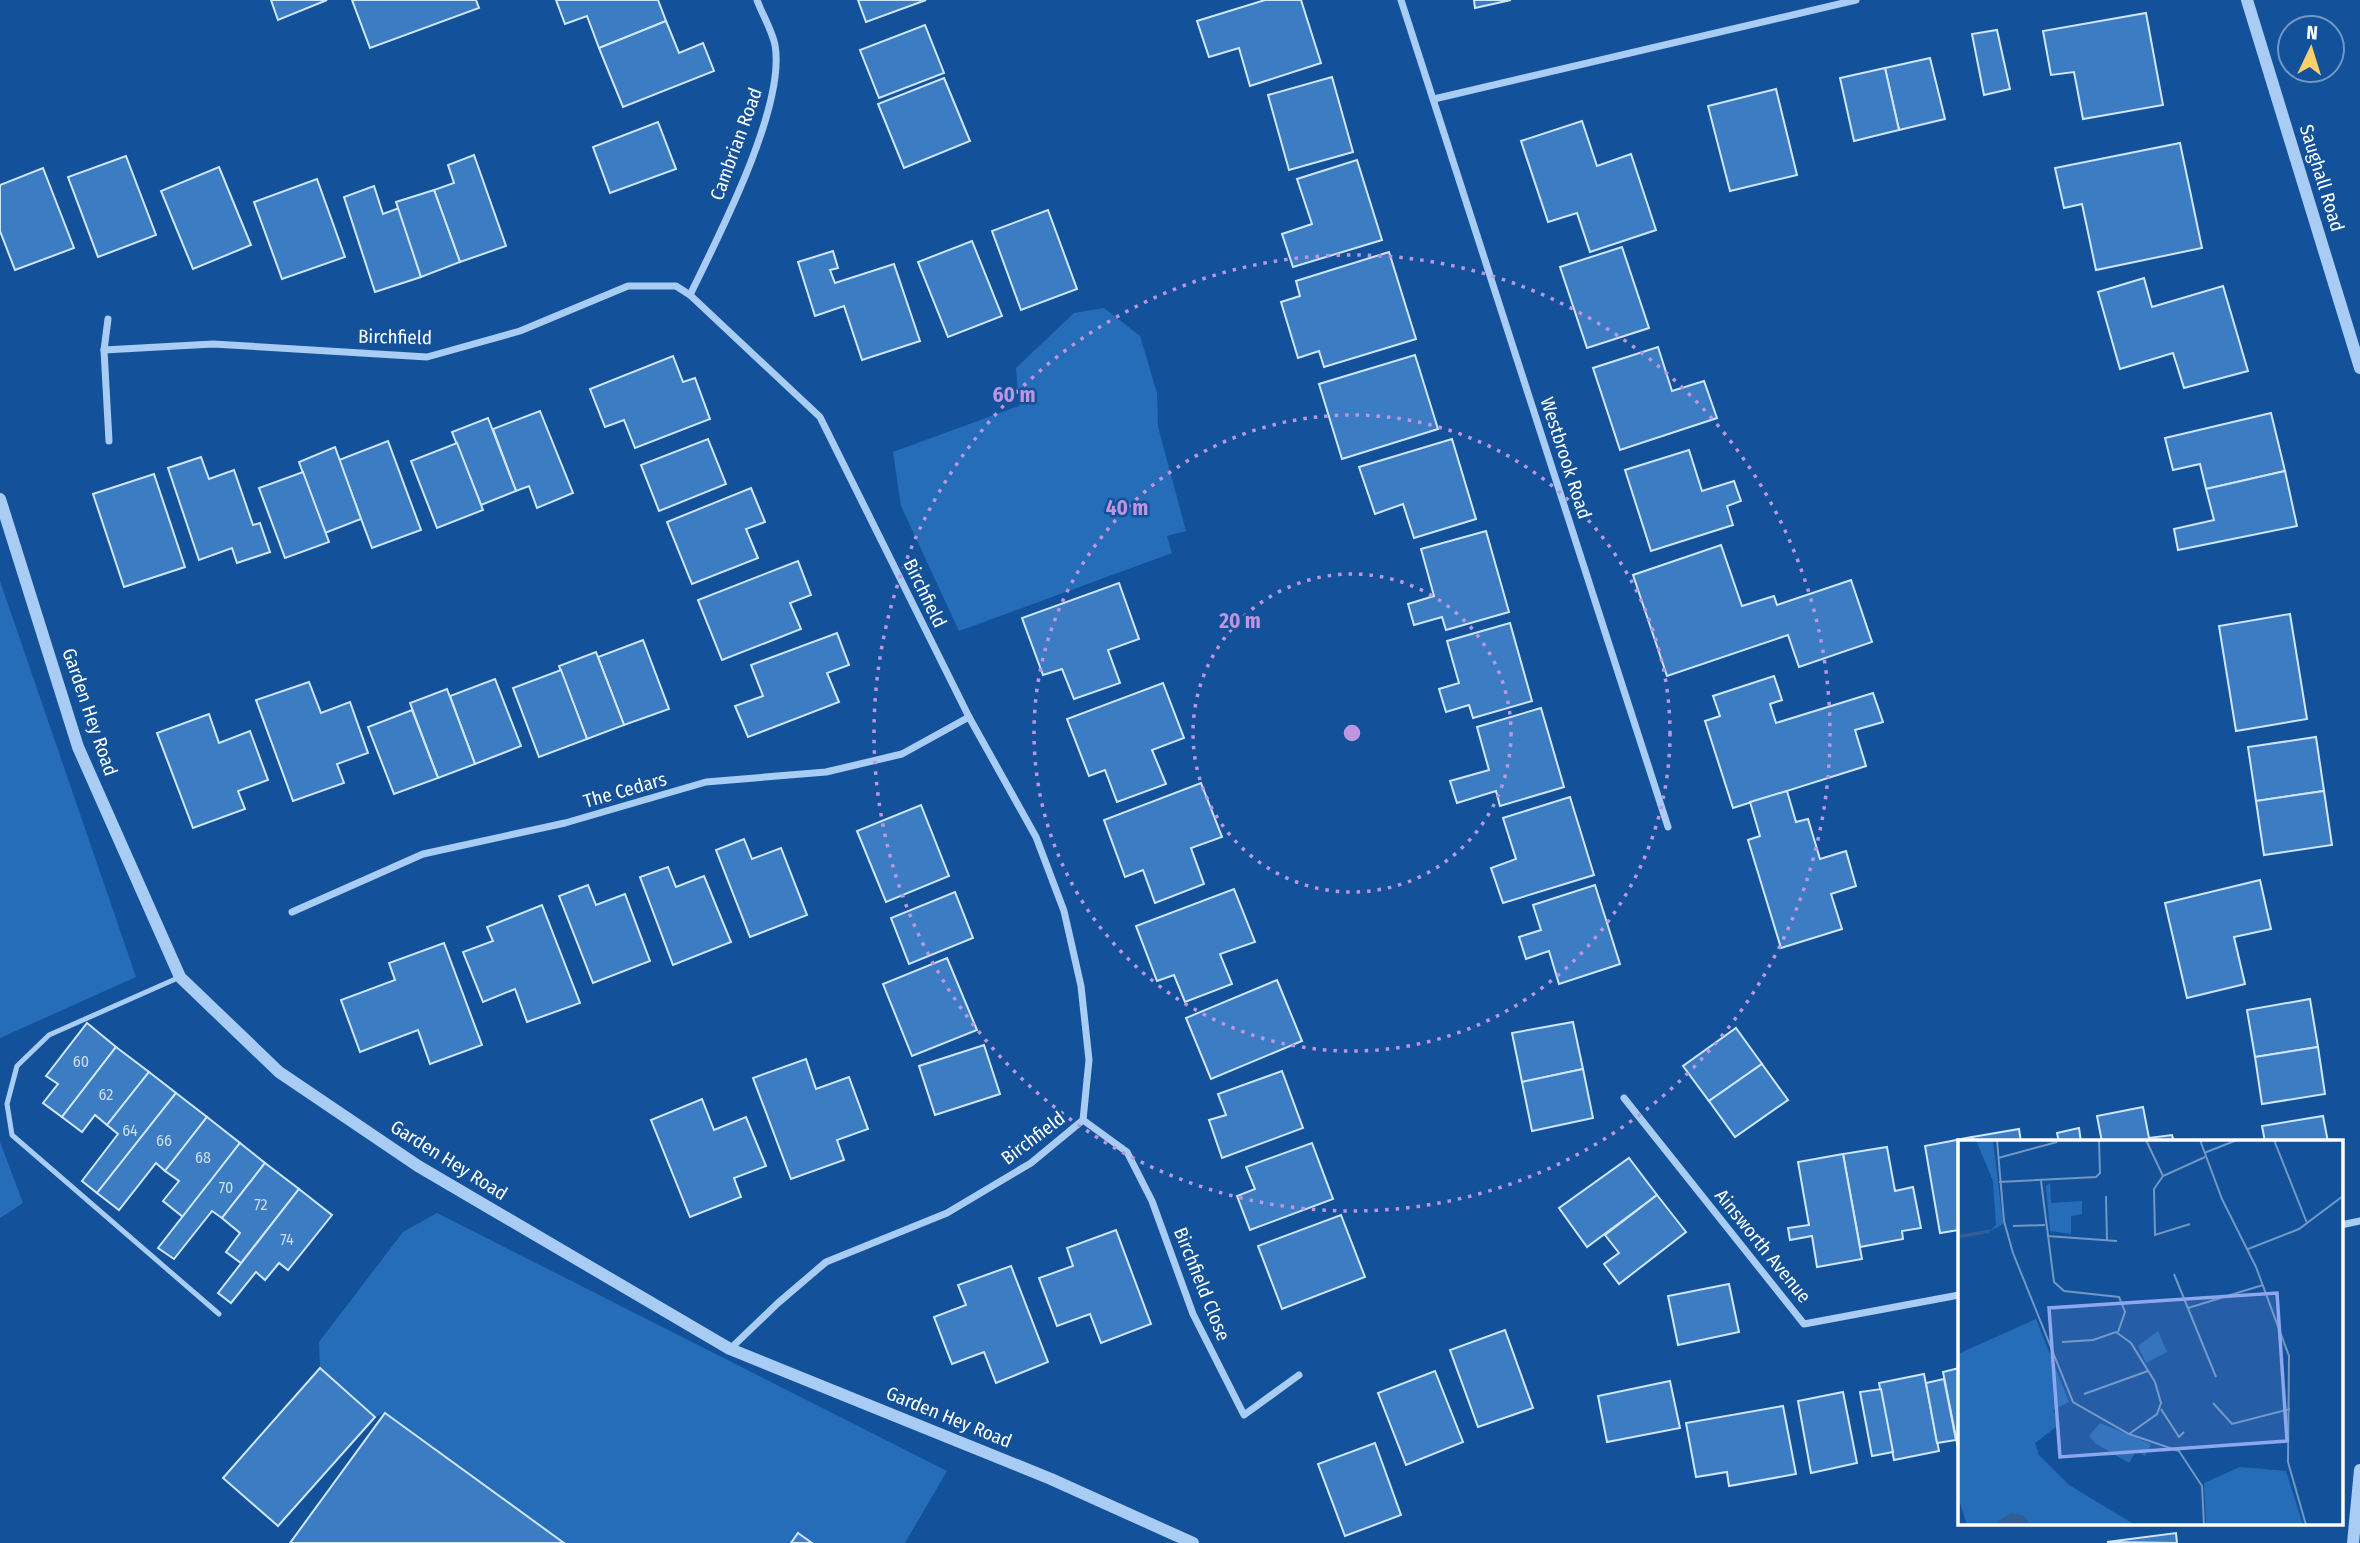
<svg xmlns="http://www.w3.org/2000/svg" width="2360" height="1543" font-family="'Fira Sans Condensed',sans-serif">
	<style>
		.green { fill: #266db9 }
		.building { fill: #3c7cc2; stroke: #d0e6fd; stroke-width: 2 }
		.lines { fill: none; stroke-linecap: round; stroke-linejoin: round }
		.service { stroke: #a8ccf3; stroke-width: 5 }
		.minor { stroke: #a8ccf3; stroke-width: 7 }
		.tertiary { stroke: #a8ccf3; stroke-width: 12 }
		.ring { fill: none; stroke: #bd96df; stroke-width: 3.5; stroke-dasharray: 3.5 7 }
		.labels { text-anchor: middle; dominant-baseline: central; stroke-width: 5; stroke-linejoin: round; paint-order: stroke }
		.number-label { font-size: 16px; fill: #cedef0 }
		.street-label { font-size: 19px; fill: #fff; stroke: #13529b }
		.inset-river { fill: none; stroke: #315f94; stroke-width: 3.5 }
		.inset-road { fill: none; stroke: #7197c3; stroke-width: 2 }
		.view { fill: #8ea6ec; fill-opacity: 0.15; stroke: #8ea6ec; stroke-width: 3.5 }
		.inset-edge { fill: none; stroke: #fff; stroke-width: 3.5 }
		.centre { fill: #bd96df; stroke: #13529b; stroke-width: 3.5 }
		.ring-label { font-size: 21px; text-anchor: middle; font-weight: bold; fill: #bd96df; stroke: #13529b; stroke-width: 5; stroke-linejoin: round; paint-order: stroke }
	</style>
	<rect width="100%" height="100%" fill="#13529b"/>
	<g class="green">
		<path d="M1104 308 1140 336 1157 393 1158 427 1186 531 1167 536 1172 553 959 631 901 506 893 452 1019 406 1016 368 1074 313Z"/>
		<path d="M0 581 136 977 0 1038Z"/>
		<path d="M0 1142 23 1203 0 1218Z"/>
		<path d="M437 1213 947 1471 905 1543H812L798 1533 791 1543H564L385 1413 375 1417 320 1368 319 1342 403 1232Z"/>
	</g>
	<g class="building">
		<path d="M271 0H327L278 20Z"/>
		<path d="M352 0H476L479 8 370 48Z"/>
		<path d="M556 0H658L666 21 599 48 587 16 565 24Z"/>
		<path d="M858 0H926L866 22Z"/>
		<path d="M1265 0H1301L1321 63 1250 86 1239 48 1209 57 1197 21Z"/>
		<path d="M1474 0H1511L1475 8Z"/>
		<path d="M2146 13 2163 105 2083 119 2074 72 2051 75 2043 31Z"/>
		<path d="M666 21 679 53 703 43 714 71 623 107 599 48Z"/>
		<path d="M925 25 944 73 879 98 860 50Z"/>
		<path d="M1997 30 2010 89 1984 95 1972 34Z"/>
		<path d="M1930 58 1945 119 1899 130 1885 68Z"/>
		<path d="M1885 68 1899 130 1854 141 1840 78Z"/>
		<path d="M1332 77 1353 152 1289 170 1268 95Z"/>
		<path d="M944 78 970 141 904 168 878 104Z"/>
		<path d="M1776 89 1797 175 1730 191 1708 106Z"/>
		<path d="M1582 121 1597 166 1631 154 1656 230 1590 252 1577 213 1548 222 1521 141Z"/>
		<path d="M658 122 676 169 610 193 593 147Z"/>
		<path d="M2180 143 2202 248 2096 270 2082 204 2064 208 2055 168Z"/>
		<path d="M474 155 506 246 460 262 434 190 454 183 448 165Z"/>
		<path d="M126 156 156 235 98 257 68 177Z"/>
		<path d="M1357 160 1382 240 1293 267 1282 234 1312 224 1297 179Z"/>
		<path d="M219 167 251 245 193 269 161 191Z"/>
		<path d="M43 168 74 248 15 270 0 231V185Z"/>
		<path d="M317 179 345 257 282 279 254 202Z"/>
		<path d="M374 186 383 214 399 208 421 277 375 292 344 197Z"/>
		<path d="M434 190 460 262 421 277 396 202Z"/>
		<path d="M1048 210 1077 289 1021 310 992 231Z"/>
		<path d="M972 241 1002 316 948 337 918 262Z"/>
		<path d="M1622 247 1649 328 1587 348 1560 267Z"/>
		<path d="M833 251 838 268 830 270 835 283 894 264 920 341 862 360 844 306 815 316 798 262Z"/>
		<path d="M1389 252 1416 339 1324 367 1319 351 1298 358 1281 302 1300 296 1296 281Z"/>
		<path d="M2144 278 2152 307 2223 286 2248 371 2184 388 2173 353 2120 369 2098 292Z"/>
		<path d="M1658 347 1672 391 1704 381 1717 418 1620 450 1593 368Z"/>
		<path d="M1415 355 1438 429 1342 459 1319 384Z"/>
		<path d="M673 356 683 382 695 378 710 419 635 448 624 420 605 427 590 389Z"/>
		<path d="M540 411 573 493 537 508 529 486 516 491 493 429Z"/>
		<path d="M2271 413 2285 471 2206 489 2200 464 2173 470 2165 438Z"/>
		<path d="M488 418 516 491 481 505 452 432Z"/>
		<path d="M708 439 726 484 659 511 641 465Z"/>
		<path d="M1452 439 1476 519 1414 538 1403 504 1375 514 1359 467Z"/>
		<path d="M388 441 421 530 372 548 339 460Z"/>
		<path d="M457 443 483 510 437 528 411 461Z"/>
		<path d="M335 447 361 519 325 533 299 462Z"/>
		<path d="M1689 450 1702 491 1734 481 1741 501 1727 506 1733 525 1651 551 1625 470Z"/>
		<path d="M201 457 209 479 234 470 253 525 260 523 270 552 237 563 232 548 199 560 168 468Z"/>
		<path d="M2285 471 2297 526 2178 550 2174 529 2214 520 2206 489Z"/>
		<path d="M303 472 329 542 285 558 259 488Z"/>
		<path d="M154 474 185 567 124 587 93 494Z"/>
		<path d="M751 488 765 522 746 529 758 558 692 584 667 522Z"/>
		<path d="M1486 531 1509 612 1446 630 1442 617 1414 625 1408 604 1434 596 1421 549Z"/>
		<path d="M1721 545 1742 606 1774 596 1777 605 1851 580 1872 642 1799 667 1788 635 1667 676 1633 575Z"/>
		<path d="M798 561 811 595 790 603 801 629 722 660 698 600Z"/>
		<path d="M1119 583 1139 639 1108 650 1120 683 1074 699 1062 669 1043 675 1022 618Z"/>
		<path d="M2290 614 2307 719 2236 731 2219 626Z"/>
		<path d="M1510 623 1532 701 1473 718 1469 705 1446 712 1439 689 1459 683 1447 641Z"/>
		<path d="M837 633 849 665 827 673 839 702 748 737 735 706 763 696 751 665Z"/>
		<path d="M643 640 669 709 624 725 598 657Z"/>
		<path d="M596 652 624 725 587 739 559 666Z"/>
		<path d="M561 670 587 739 539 757 513 688Z"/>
		<path d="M1774 676 1782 700 1770 704 1776 723 1873 693 1883 722 1855 730 1866 766 1733 808 1705 721 1720 716 1713 696Z"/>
		<path d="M495 679 521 746 475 764 450 696Z"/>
		<path d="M309 682 321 713 350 702 368 753 337 764 344 783 293 801 256 700Z"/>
		<path d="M1163 683 1184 738 1152 750 1166 784 1117 802 1105 770 1089 776 1067 719Z"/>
		<path d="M447 689 475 764 438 778 410 703Z"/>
		<path d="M1541 708 1564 787 1500 806 1496 791 1457 803 1450 781 1489 770 1477 727Z"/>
		<path d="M412 710 438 778 394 794 368 727Z"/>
		<path d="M209 714 219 743 250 731 268 780 238 791 245 809 193 828 157 733Z"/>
		<path d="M2316 737 2324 791 2256 801 2248 747Z"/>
		<path d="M1201 783 1222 837 1191 848 1204 884 1155 903 1143 870 1125 877 1104 820Z"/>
		<path d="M1787 791 1796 822 1808 819 1820 859 1846 851 1856 886 1831 894 1842 929 1781 948 1748 840 1760 836 1750 802Z"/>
		<path d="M2324 791 2332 845 2264 855 2256 801Z"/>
		<path d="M1570 797 1594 875 1503 903 1491 868 1516 859 1503 818Z"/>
		<path d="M921 805 949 876 886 902 857 831Z"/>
		<path d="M744 839 752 859 781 848 807 915 750 937 716 850Z"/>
		<path d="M668 867 676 887 704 876 731 942 673 965 640 877Z"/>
		<path d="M2260 880 2271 929 2234 937 2245 984 2187 998 2165 903Z"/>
		<path d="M588 885 596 905 625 894 650 961 593 983 559 896Z"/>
		<path d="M1595 885 1620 964 1559 984 1549 951 1526 959 1519 937 1541 930 1533 905Z"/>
		<path d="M1234 889 1255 942 1220 954 1232 984 1185 1002 1174 975 1157 981 1136 926Z"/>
		<path d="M955 892 973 938 909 964 891 918Z"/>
		<path d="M542 905 580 1003 527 1022 515 989 483 1002 463 952 493 941 487 927Z"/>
		<path d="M444 943 482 1045 430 1064 418 1030 360 1052 341 1000 395 980 389 963Z"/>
		<path d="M947 958 977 1030 912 1056 883 984Z"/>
		<path d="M1277 980 1302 1041 1211 1079 1186 1018Z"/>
		<path d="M2310 999 2318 1047 2255 1057 2247 1010Z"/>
		<path d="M1573 1022 1583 1069 1522 1082 1512 1033Z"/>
		<path d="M87 1023 116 1047 62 1117 43 1103 58 1084 46 1076Z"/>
		<path d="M1736 1028 1762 1064 1709 1101 1683 1066Z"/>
		<path d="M984 1045 1000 1094 935 1115 919 1066Z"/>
		<path d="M116 1047 149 1072 107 1125 95 1115 82 1132 62 1117Z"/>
		<path d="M2318 1047 2325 1094 2262 1104 2255 1057Z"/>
		<path d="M806 1059 816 1089 849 1077 868 1129 837 1140 844 1160 791 1179 753 1078Z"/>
		<path d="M1762 1064 1788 1100 1735 1137 1709 1101Z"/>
		<path d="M1583 1069 1593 1118 1532 1131 1522 1082Z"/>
		<path d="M1282 1071 1303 1128 1222 1158 1209 1120 1226 1115 1218 1094Z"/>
		<path d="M149 1072 176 1093 97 1193 82 1181 118 1134 107 1125Z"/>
		<path d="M176 1093 207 1117 165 1171 156 1163 119 1210 97 1193Z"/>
		<path d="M702 1099 714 1130 746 1117 766 1166 734 1178 741 1197 690 1217 651 1120Z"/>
		<path d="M2143 1107 2149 1138 2172 1135 2174 1142H2102L2097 1116Z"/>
		<path d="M2323 1116 2328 1142H2265L2262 1126Z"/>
		<path d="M207 1117 240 1143 183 1217 163 1201 179 1181 165 1171Z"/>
		<path d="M2079 1128 2081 1142H2059L2057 1133Z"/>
		<path d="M2019 1129 2021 1142H1973L1972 1137Z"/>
		<path d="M1972 1137 1973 1142H1959V1230L1940 1233 1925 1146Z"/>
		<path d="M240 1143 265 1163 222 1218 212 1211 174 1259 158 1248Z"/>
		<path d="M1312 1143 1333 1199 1250 1230 1237 1196 1255 1189 1246 1167Z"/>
		<path d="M1887 1147 1895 1191 1913 1187 1921 1228 1902 1231 1903 1239 1860 1247 1843 1154Z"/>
		<path d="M1843 1154 1862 1259 1817 1267 1812 1236 1790 1240 1788 1228 1809 1225 1798 1162Z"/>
		<path d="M1629 1158 1657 1195 1587 1247 1559 1208Z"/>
		<path d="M265 1163 299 1189 241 1263 226 1252 240 1233 222 1218Z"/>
		<path d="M299 1189 332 1215 288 1270 279 1263 265 1280 256 1272 231 1303 218 1293Z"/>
		<path d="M1657 1195 1686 1232 1619 1284 1604 1264 1619 1253 1605 1235Z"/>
		<path d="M1341 1215 1365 1277 1282 1309 1258 1246Z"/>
		<path d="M1116 1230 1151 1324 1101 1343 1090 1314 1057 1326 1039 1278 1073 1266 1067 1248Z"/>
		<path d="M1011 1266 1048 1362 996 1383 984 1352 952 1364 934 1317 966 1305 958 1285Z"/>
		<path d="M1729 1284 1739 1332 1678 1345 1668 1296Z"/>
		<path d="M1505 1330 1533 1408 1478 1427 1450 1350Z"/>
		<path d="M320 1368 375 1417 278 1526 223 1478Z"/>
		<path d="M1959 1368V1448H1958L1943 1372Z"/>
		<path d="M1435 1371 1463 1442 1406 1465 1378 1393Z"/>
		<path d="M1924 1374 1939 1451 1894 1460 1879 1383Z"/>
		<path d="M1944 1379 1956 1440 1937 1443 1926 1383Z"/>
		<path d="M1670 1381 1680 1428 1607 1442 1598 1396Z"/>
		<path d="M1881 1389 1893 1452 1872 1456 1860 1392Z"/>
		<path d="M1843 1392 1857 1463 1811 1473 1798 1401Z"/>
		<path d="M1783 1406 1796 1474 1729 1486 1727 1472 1696 1477 1686 1423Z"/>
		<path d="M385 1413 564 1543H290Z"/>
		<path d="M1375 1443 1401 1515 1345 1536 1318 1464Z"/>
		<path d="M798 1533 812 1543H791Z"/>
		<path d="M2176 1533 2177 1543 2107 1542Z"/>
	</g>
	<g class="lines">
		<path class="service" d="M180 977 49 1035 17 1066 7 1104 12 1135 219 1314"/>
		<g class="minor">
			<path d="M1401 0 1668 827"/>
			<path d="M1434 99 1856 0"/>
			<path d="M690 295C718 237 786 107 775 45 772 30 762 14 757 0"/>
			<path d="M108 319 104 350 109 441"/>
			<path d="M104 350 213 344 427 357 520 331 628 286H676L690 295 820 417 969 717 1036 837 1064 911 1081 986 1089 1060 1083 1120 1031 1163 947 1213 826 1262 778 1303 730 1349"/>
			<path d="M292 912 423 854 565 823 706 782 826 772 902 754 969 717"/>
			<path d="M1624 1098 1804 1324 1959 1295"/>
			<path d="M1083 1120 1127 1152 1152 1201 1193 1314 1244 1415 1299 1375"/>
			<path d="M2341 1225 2360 1221"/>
		</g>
		<g class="tertiary">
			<path d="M2247 0 2360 368"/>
			<path d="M0 499 78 747 180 977 279 1072 418 1166 730 1349 1051 1479 1193 1543"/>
			<path d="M2353 1543 2360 1470"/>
		</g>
	</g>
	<g class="ring">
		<circle cx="1352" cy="733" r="159"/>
		<circle cx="1352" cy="733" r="318"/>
		<circle cx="1352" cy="733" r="478"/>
	</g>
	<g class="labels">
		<g class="number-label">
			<text x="81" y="1061">60</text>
			<text x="106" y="1094">62</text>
			<text x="130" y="1130">64</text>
			<text x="164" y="1140">66</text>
			<text x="203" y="1157">68</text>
			<text x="226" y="1187">70</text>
			<text x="261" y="1204">72</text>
			<text x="287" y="1239">74</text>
		</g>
		<g class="street-label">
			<text transform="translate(736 144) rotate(-70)">Cambrian Road</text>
			<text transform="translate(2322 178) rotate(73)">Saughall Road</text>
			<text transform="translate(395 337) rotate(1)">Birchfield</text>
			<text transform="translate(1566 458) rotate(72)">Westbrook Road</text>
			<text transform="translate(925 593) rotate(64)">Birchfield</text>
			<text transform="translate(90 712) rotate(71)">Garden Hey Road</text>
			<text transform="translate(625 790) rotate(-16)">The Cedars</text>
			<text transform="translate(1033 1138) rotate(-37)">Birchfield</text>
			<text transform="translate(449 1160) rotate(32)">Garden Hey Road</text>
			<text transform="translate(1763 1246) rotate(51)">Ainsworth Avenue</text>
			<text transform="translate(1202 1284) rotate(68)">Birchfield Close</text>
			<text transform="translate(949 1417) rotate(22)">Garden Hey Road</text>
		</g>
	</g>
	<g transform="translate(1958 1140)">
		<rect width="385" height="385" fill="#13529b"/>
		<path d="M18 0H35L45 84 32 91 38 85 35 41ZM92 43 93 63 124 61V74L113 76V94L92 91 88 46ZM78 179 111 262 95 270 102 284 77 303 81 315 111 345 177 385H72L65 375 34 385H9L0 357V214ZM200 191 209 212 188 223 180 206ZM142 283 193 304 187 316 178 311 171 323 137 303 131 296ZM282 327 328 331 345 385H248L246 343Z" fill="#266db9"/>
		<path d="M53 373 65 375 72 385H34Z" fill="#315f94"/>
		<path class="inset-river" d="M0 97 32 91"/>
		<path class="inset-road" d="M39 0 46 81 55 113 115 262 171 294 221 311 244 346 246 385M188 0 205 36M242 0 264 59 298 127 331 216 330 322 348 385M316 0 349 83M246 13 279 0M40 18 99 2M83 41 96 142 106 151 161 157 167 172 160 192M41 42 138 37 142 33 141 0M148 56 149 101M232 84 197 95 196 49 205 36 247 17M55 86 87 85M89 96 159 101M290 109 341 89 385 56M216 134 258 237M230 168 305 145M104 202 135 200 158 192 173 203 197 242 203 263 199 274 171 294M126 254 190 231M255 263 274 284 332 269M203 269 221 297 226 292"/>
		<path class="view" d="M319 153 329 301 102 317 91 168Z"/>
		<rect width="385" height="385" class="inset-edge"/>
	</g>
	<circle cx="1352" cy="733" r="10" class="centre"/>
	<g class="ring-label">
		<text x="1014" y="402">60 m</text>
		<text x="1127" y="515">40 m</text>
		<text x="1240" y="628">20 m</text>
	</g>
	<g transform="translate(2311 49) rotate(4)"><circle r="33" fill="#13529b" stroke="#7197c3" stroke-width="2"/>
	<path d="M0-5L12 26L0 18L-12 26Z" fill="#ffd06a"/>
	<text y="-10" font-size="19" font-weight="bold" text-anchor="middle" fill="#ffffff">N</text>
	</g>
</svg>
